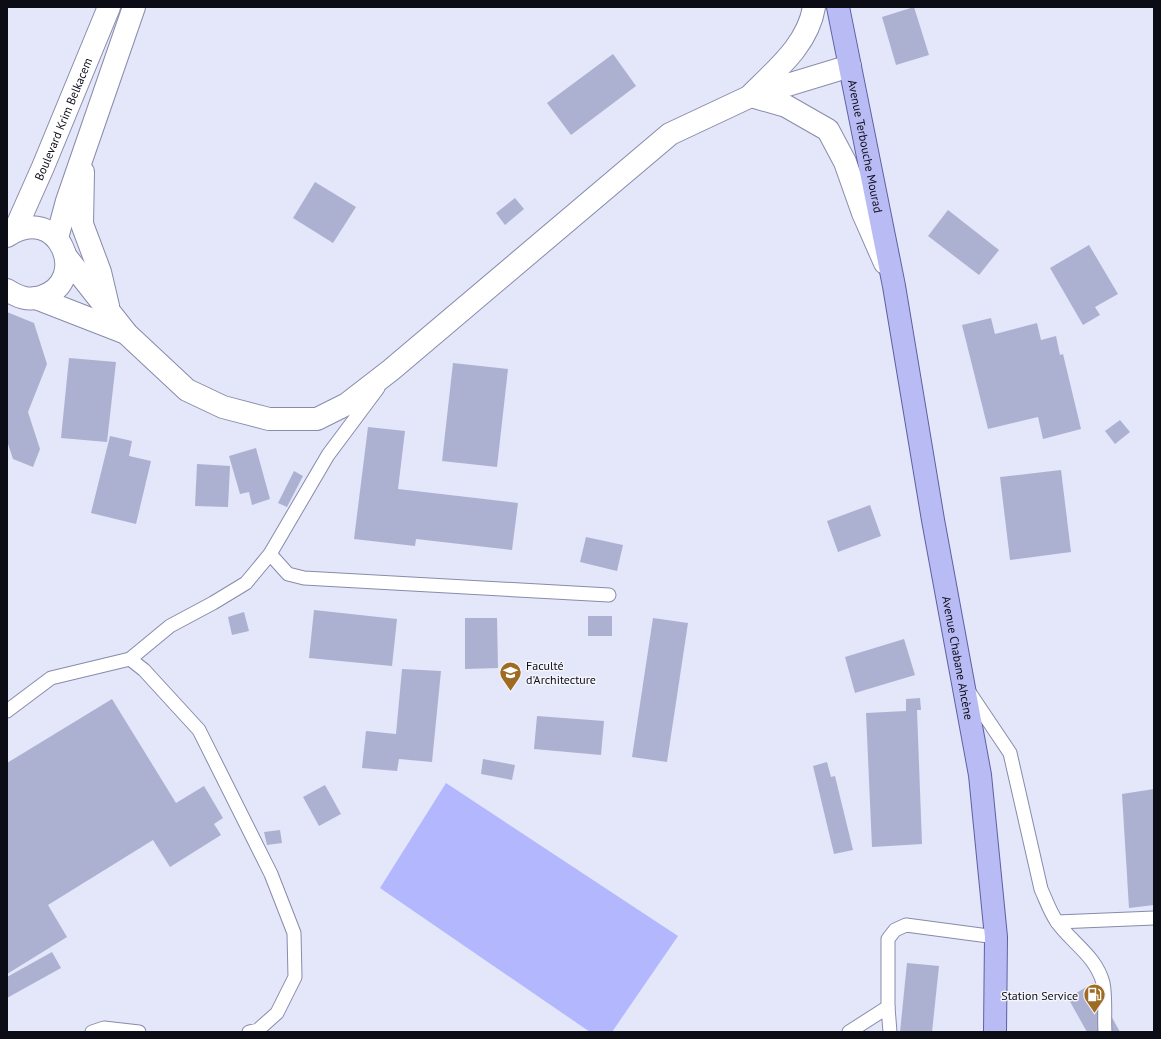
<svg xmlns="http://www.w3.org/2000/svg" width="1161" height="1039" font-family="'PT Sans',sans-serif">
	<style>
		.green { fill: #b2b7fe }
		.building { fill: #adb1d1 }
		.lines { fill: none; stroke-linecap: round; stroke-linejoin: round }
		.service-casing { stroke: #888baa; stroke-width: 15 }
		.secondary-casing { stroke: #888baa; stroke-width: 24 }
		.primary-casing { stroke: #5f60a3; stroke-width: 24 }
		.service { stroke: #fff; stroke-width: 13 }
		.secondary { stroke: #fff; stroke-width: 22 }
		.primary { stroke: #b9bbf5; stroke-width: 22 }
		.labels { text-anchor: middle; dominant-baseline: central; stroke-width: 3; stroke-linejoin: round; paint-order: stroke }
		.street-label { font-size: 12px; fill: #0c0c17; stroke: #f4f4fb }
		.poi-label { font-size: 12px; fill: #0c0c17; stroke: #f4f4fb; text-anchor: start }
	</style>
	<rect width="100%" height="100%" fill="#e4e6fa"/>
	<path class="green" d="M446 783 678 936 612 1032H590L380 888Z"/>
	<g class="building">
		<path d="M914 7 929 55 896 65 882 17Z"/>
		<path d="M613 54 636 86 571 135 547 103Z"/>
		<path d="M315 182 356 207 333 243 293 218Z"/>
		<path d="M515 198 524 209 505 225 496 213Z"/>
		<path d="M948 210 999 250 979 275 928 236Z"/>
		<path d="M1089 245 1118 294 1095 307 1100 315 1083 325 1050 268Z"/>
		<path d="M7 312 34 323 47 364 28 412 40 449 33 467 13 459 7 441Z"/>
		<path d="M991 318 995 334 1037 323 1041 340 1056 336 1060 355 1063 354 1081 429 1043 439 1038 417 988 429 962 325Z"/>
		<path d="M69 358 116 362 107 442 61 438Z"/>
		<path d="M453 363 508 369 497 467 442 461Z"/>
		<path d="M1120 420 1130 432 1115 444 1105 431Z"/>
		<path d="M368 427 405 431 398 489 518 503 512 550 416 539 415 546 354 539Z"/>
		<path d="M110 436 132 441 129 456 151 461 136 524 91 513Z"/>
		<path d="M256 448 270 499 252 505 249 492 240 494 229 456Z"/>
		<path d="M197 464 230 466 228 507 195 506Z"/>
		<path d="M1061 470 1071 552 1010 560 1000 477Z"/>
		<path d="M294 471 303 476 287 507 278 503Z"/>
		<path d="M870 505 881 536 838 552 827 521Z"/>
		<path d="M586 537 623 545 617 571 580 562Z"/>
		<path d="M314 610 397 619 392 666 309 658Z"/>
		<path d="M244 612 249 631 232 635 228 617Z"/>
		<rect x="588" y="616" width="24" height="20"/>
		<path d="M465 618H497L498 668 465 669Z"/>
		<path d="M653 618 688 623 667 762 632 757Z"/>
		<path d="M904 639 915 675 855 693 845 657Z"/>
		<path d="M402 669 441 671 432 762 399 759 397 771 362 768 366 731 396 734Z"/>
		<path d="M920 698 921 710H917L922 844 872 847 866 713 906 711V699Z"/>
		<path d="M112 699 176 803 204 786 223 818 214 824 221 835 170 867 153 840 48 905 67 937 7 974V763Z"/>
		<path d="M537 716 604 721 601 755 534 749Z"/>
		<path d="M483 759 515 765 512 780 481 774Z"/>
		<path d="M827 762 831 777 835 776 853 850 834 854 813 766Z"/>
		<path d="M325 785 341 814 319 826 303 797Z"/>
		<path d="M1154 789V905L1129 908 1122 794Z"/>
		<path d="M280 830 282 843 267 845 264 832Z"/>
		<path d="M52 952 61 968 7 998V977Z"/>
		<path d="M907 963 939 966 932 1032H900Z"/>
		<path d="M1093 983 1120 1032H1087L1068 998Z"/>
	</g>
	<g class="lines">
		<defs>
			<g id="service">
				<path d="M270 554 288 574 304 578 609 595"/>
				<path d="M969 692 1010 753 1041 889C1046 900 1050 912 1057 922 1072 943 1096 956 1103 983 1106 998 1104 1017 1105 1032"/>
				<path d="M7 711 51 678 130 659"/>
				<path d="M1057 922 1154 918"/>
				<path d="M888 1007V939L895 930 906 925 996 937"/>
				<path d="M92 1032 104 1028 139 1032"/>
				<path d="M249 1032 258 1030 277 1013 295 977 294 933 271 874 199 730 144 670 130 659 170 626 213 603 246 583 270 554 328 455 378 388"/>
				<path d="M849 1032 888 1007 890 1032"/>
			</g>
			<g id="secondary">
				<path d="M752 94C777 69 808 44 814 7"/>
				<path d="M751 96 786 106 828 130 845 162 863 213 885 263"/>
				<path d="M83 172 82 224 100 272 108 306"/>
				<path id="s1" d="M15 230 43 167 109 7"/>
				<path d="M7 236C58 201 92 281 41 297 28 301 18 297 7 290"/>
				<path d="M57 238 67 201 134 7"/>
				<path d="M67 258 127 334 187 390 223 407 269 419H317L347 404 391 370 670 134 751 96 850 66"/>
				<path d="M36 298 126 333"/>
			</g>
			<g id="primary">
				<path id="s2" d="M838 7 894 286 933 520 980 775 996 937 995 1032"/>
			</g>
		</defs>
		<use href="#service" class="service-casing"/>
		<use href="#secondary" class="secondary-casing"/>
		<use href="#primary" class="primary-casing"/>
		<use href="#service" class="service"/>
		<use href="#secondary" class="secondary"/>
		<use href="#primary" class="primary"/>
	</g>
	<defs>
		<symbol id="university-pin" viewBox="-11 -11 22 30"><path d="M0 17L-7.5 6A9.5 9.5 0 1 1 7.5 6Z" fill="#9f6b22" stroke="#f4f4fb"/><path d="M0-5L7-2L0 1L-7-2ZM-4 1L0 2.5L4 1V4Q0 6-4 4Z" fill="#fff"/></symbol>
		<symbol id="fuel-pin" viewBox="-11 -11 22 30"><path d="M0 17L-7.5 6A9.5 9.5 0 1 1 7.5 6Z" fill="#9f6b22" stroke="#f4f4fb"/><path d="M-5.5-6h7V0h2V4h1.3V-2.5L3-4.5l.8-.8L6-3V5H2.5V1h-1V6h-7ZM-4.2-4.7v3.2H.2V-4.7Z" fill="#fff"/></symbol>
	</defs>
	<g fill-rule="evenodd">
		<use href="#university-pin" x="498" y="660" width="25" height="34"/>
		<use href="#fuel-pin" x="1082" y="982" width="25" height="34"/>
	</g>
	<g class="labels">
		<g class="street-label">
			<text stroke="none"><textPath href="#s1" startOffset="121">Boulevard Krim Belkacem</textPath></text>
			<text stroke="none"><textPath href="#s2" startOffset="142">Avenue Terbouche Mourad</textPath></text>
			<text stroke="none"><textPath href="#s2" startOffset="662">Avenue Chabane Ahcène</textPath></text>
		</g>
		<g class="poi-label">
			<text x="526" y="665">Faculté<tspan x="526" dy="14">d'Architecture</tspan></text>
			<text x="1078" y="995" text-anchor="end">Station Service</text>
		</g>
	</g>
	<rect width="1161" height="1039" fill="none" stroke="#0c0c17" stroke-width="16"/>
</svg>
